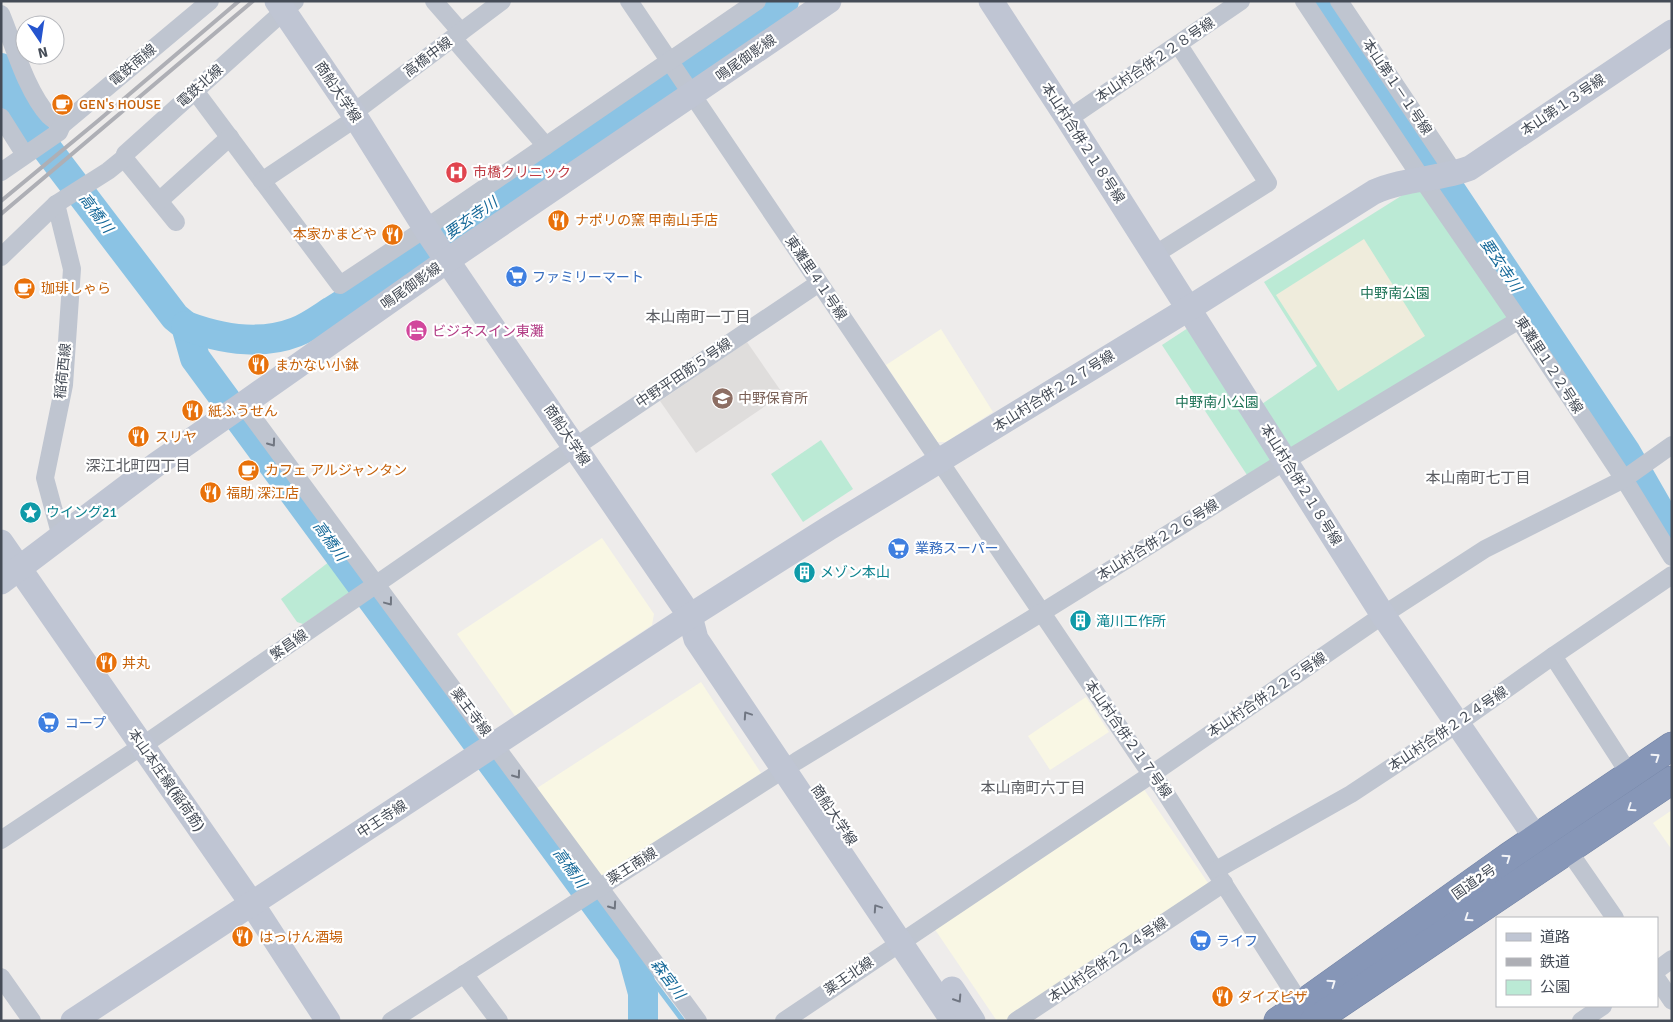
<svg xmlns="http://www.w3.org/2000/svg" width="1673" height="1022" font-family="Signika,'Noto Sans JP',sans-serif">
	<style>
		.commercial { fill: #f9f7e4 }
		.education { fill: #dfdddc }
		.green { fill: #bbead5 }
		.sand { fill: #efecdc }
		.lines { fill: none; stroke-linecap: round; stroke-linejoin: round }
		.stream { stroke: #8bc3e4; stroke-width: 5 }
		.river { stroke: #8bc3e4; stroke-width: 30 }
		.highway-casing { stroke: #7181a3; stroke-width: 29 }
		.street { stroke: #bfc5d0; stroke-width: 18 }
		.secondary { stroke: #bfc5d3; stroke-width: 25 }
		.highway { stroke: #8696b7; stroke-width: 28 }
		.rail { stroke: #aeafb5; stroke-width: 4 }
		.oneway { stroke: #707681 }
		.oneway2 { stroke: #707682 }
		.oneway3 { stroke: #f3f4f8 }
		.labels { text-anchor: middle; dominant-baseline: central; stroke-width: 4.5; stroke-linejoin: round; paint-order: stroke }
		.street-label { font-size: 14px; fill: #454c57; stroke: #fff }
		.food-label { font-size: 14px; fill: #c56008; stroke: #fff; text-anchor: start }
		.health-label { font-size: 14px; fill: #be3a42; stroke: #fff; text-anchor: start }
		.shop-label { font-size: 14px; fill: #366cbe; stroke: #fff; text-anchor: start }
		.park-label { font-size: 14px; fill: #1c7255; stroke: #fff }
		.hotel-label { font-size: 14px; fill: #b23c85; stroke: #fff; text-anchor: start }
		.education-label { font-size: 14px; fill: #785e54; stroke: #fff; text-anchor: start }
		.culture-label { font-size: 14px; fill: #0d838f; stroke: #fff; text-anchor: start }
		.water-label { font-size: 15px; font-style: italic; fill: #166999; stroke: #fff }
		.neighbourhood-label { font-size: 15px; fill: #595b60; stroke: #fff }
	</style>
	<rect width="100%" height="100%" fill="#eeeceb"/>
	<g class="commercial">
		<path d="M941 329 993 412 946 442H937L886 365Z"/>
		<path d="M602 538 654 614 652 625 515 716 457 634Z"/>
		<path d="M701 682 761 773 600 879 534 790Z"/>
		<path d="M1086 697 1109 732 1050 770 1028 736Z"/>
		<path d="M1143 788 1208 883 1004 1021H997L934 928Z"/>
		<path d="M1672 810V850L1653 823Z"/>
	</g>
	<path class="education" d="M747 342 783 394 696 453 660 401Z"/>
	<g class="green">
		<path d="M1417 186 1508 317 1291 449 1262 404 1317 366 1264 282Z"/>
		<path d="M1188 328 1272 459 1247 475 1162 345Z"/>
		<path d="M821 440 853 489 803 522 771 474Z"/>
		<path d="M334 558 353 585 352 591 303 624 297 622 281 599Z"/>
	</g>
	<path class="sand" d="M1364 239 1425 336 1338 391 1276 295Z"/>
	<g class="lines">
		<path class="stream" d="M632 953 683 1021"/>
		<g class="river">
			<path d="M1324 1 1625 451 1672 533"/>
			<path d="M1 68 19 112 175 317 186 326 195 358 632 953 643 993V1021"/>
			<path d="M186 326C221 339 260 346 296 332 309 327 321 318 332 311 377 284 418 253 460 223 567 148 676 75 784 1"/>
		</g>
		<defs>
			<g id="highway">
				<path d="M1278 1021 1508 857 1672 746"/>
				<path d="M1314 1021 1672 780"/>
			</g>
		</defs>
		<use href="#highway" class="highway-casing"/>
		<g class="street">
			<path d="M434 1 461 32"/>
			<path d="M629 1 1144 764 1161 786 1306 1012"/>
			<path d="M1304 1 1422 179 1519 320 1624 479 1672 557"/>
			<path d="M1339 1 1455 174"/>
			<path d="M1 14C14 45 26 91 49 116 52 119 58 122 62 125"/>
			<path d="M453 38 546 146"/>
			<path d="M195 91 340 285 426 228 757 1"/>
			<path d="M353 113 502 1"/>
			<path d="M1 117 25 155"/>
			<path d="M1068 119 1241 1"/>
			<path d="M124 158 176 222"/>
			<path d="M1 172 59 132 62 125 210 1"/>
			<path d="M262 181 356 118"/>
			<path d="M159 201 230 137"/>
			<path d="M56 204 72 269 64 385 45 478 61 537"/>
			<path d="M1154 255 1268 183 1178 44"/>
			<path d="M1 257 56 204 108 171 124 158 125 154 295 1"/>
			<path d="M243 404 698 1021"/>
			<path d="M1553 656 1630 775"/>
			<path d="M1 840 142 746 575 447 819 283"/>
			<path d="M1568 850 1615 918"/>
			<path d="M1216 870 1351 794 1457 724 1553 656 1672 575"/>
			<path d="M1657 970 1672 959"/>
			<path d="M464 974 499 1021"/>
			<path d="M1 977 32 1021"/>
			<path d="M1657 979 1672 1001"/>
			<path d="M391 1021 797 761 1041 613 1285 461 1519 320"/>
			<path d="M784 1021 1152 774 1383 615 1485 549 1624 479 1672 445"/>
			<path d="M1016 1021 1224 883"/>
			<path d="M1581 1021 1603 1006"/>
		</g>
		<g class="secondary">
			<path d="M277 1 353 113 429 234 690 616 696 639 953 1021"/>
			<path d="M991 1 1068 119 1383 615 1536 838"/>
			<path d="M1 542 252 904 328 1021"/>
			<path d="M1 582 157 464 242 405 448 260 829 1"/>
			<path d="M952 989 973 1021"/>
			<path d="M73 1021 690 616 829 528 1188 309 1374 192C1405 178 1439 180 1470 168L1672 32"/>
		</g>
		<use href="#highway" class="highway"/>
		<g class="rail">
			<path d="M1 201 99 120 239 1"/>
			<path d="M1 214 253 1"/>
		</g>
	</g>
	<defs><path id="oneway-chevron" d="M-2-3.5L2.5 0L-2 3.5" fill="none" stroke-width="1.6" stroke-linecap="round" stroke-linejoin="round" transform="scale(1.25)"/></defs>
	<g class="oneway">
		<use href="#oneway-chevron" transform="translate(272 443) rotate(54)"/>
		<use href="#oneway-chevron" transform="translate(389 602) rotate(53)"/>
		<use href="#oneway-chevron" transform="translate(517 775) rotate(54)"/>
		<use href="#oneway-chevron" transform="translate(613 906) rotate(55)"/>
	</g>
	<g class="oneway2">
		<use href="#oneway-chevron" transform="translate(747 715) rotate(-124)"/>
		<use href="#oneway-chevron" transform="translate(877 908) rotate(-124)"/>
		<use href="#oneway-chevron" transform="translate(958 999) rotate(57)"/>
	</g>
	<g class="oneway3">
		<use href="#oneway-chevron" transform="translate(1656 757) rotate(-34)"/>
		<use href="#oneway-chevron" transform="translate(1631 808) rotate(146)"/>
		<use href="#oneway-chevron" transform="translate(1507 858) rotate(-35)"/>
		<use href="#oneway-chevron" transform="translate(1468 918) rotate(146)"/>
		<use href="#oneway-chevron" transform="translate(1332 983) rotate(-35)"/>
	</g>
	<defs>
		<symbol id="cafe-disc" viewBox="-11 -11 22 22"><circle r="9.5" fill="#e8710a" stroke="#fff"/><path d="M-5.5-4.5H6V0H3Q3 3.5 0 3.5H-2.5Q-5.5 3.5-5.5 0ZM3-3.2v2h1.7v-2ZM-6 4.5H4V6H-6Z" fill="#fff"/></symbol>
		<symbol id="hospital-disc" viewBox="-11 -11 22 22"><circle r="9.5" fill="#e0444e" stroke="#fff"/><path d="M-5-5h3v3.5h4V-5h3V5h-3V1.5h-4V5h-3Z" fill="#fff"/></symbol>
		<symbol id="restaurant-disc" viewBox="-11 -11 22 22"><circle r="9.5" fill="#e8710a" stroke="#fff"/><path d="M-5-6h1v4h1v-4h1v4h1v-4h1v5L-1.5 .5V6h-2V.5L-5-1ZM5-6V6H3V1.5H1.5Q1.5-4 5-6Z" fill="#fff"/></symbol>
		<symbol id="supermarket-disc" viewBox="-11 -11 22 22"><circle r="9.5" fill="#3f7fe0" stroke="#fff"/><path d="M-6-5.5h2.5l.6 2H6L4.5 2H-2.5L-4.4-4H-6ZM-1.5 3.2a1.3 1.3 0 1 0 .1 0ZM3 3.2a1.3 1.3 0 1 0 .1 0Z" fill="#fff"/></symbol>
		<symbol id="hotel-disc" viewBox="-11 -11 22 22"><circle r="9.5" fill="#d1479c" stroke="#fff"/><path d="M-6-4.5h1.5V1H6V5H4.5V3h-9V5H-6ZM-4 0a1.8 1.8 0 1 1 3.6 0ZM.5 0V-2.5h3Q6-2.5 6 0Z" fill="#fff"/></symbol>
		<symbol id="school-disc" viewBox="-11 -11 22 22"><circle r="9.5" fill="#8d6e63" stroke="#fff"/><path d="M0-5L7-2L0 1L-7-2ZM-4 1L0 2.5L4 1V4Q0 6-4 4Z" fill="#fff"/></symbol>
		<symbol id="sight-disc" viewBox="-11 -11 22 22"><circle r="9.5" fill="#0f9aa8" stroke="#fff"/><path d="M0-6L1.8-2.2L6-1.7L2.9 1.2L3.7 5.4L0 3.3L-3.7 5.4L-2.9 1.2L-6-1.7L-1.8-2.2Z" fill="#fff"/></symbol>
		<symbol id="building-disc" viewBox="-11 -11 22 22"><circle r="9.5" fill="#0f9aa8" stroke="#fff"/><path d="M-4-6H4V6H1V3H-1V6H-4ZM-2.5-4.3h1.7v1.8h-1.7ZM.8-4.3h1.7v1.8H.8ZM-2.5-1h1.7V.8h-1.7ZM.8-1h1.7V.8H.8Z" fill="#fff"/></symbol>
	</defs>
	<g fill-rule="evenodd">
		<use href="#cafe-disc" x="50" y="92" width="25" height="25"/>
		<use href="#hospital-disc" x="444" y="160" width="25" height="25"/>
		<use href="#restaurant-disc" x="546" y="208" width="25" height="25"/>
		<use href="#restaurant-disc" x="380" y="222" width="25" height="25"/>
		<use href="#supermarket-disc" x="504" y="264" width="25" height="25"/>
		<use href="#cafe-disc" x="12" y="276" width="25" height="25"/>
		<use href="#hotel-disc" x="404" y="318" width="25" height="25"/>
		<use href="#restaurant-disc" x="246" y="352" width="25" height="25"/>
		<use href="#school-disc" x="710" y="386" width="25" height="25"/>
		<use href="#restaurant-disc" x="180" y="398" width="25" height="25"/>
		<use href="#restaurant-disc" x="126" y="424" width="25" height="25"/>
		<use href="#cafe-disc" x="236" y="458" width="25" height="25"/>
		<use href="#restaurant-disc" x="198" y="480" width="25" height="25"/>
		<use href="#sight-disc" x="18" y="500" width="25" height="25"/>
		<use href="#supermarket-disc" x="886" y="536" width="25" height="25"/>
		<use href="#building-disc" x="792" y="560" width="25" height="25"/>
		<use href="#building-disc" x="1068" y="608" width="25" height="25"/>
		<use href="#restaurant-disc" x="94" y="650" width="25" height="25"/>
		<use href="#supermarket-disc" x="36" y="710" width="25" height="25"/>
		<use href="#restaurant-disc" x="230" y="924" width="25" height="25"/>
		<use href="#supermarket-disc" x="1188" y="928" width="25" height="25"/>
		<use href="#restaurant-disc" x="1210" y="984" width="25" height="25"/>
	</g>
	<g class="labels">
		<g class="street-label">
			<text transform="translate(428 57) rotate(-37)">高橋中線</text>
			<text transform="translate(746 58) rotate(-35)">鳴尾御影線</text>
			<text transform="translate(1155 60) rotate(-34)">本山村合併２２８号線</text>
			<text transform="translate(133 65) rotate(-40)">電鉄南線</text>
			<text transform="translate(200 86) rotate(-42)">電鉄北線</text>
			<text transform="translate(1397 87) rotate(56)">本山第１－１号線</text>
			<text transform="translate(338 92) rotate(56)">商船大学線</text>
			<text transform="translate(1563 105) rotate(-34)">本山第１３号線</text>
			<text transform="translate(1083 143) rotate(57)">本山村合併２１８号線</text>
			<text transform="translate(816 278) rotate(56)">東灘里４１号線</text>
			<text transform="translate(411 286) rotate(-35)">鳴尾御影線</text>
			<text transform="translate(1549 365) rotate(57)">東灘里１２２号線</text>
			<text transform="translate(63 371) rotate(-84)">稲荷西線</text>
			<text transform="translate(684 373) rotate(-34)">中野平田筋５号線</text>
			<text transform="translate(1054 391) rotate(-32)">本山村合併２２７号線</text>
			<text transform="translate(567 435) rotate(56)">商船大学線</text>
			<text transform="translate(1301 485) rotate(58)">本山村合併２１８号線</text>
			<text transform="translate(1158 540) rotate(-32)">本山村合併２２６号線</text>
			<text transform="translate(289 645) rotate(-35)">繁昌線</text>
			<text transform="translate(1267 695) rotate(-34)">本山村合併２２５号線</text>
			<text transform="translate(471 712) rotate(53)">薬王寺線</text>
			<text transform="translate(1448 729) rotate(-34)">本山村合併２２４号線</text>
			<text transform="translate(1128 739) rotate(55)">本山村合併２１７号線</text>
			<text transform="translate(166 780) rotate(55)">本山本庄線(稲荷筋)</text>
			<text transform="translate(834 815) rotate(56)">商船大学線</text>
			<text transform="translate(382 819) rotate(-33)">中王寺線</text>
			<text transform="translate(632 866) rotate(-32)">薬王南線</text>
			<text transform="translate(1474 882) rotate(-35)">国道2号</text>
			<text transform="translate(1108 960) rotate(-34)">本山村合併２２４号線</text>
			<text transform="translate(849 976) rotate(-34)">薬王北線</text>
		</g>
		<g class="food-label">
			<text x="79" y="104">GEN's HOUSE</text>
			<text x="575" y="220">ナポリの窯 甲南山手店</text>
			<text x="377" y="234" text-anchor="end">本家かまどや</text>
			<text x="41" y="288">珈琲しゃら</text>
			<text x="275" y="365">まかない小鉢</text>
			<text x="208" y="411">紙ふうせん</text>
			<text x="155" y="437">スリヤ</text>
			<text x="265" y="470">カフェ アルジャンタン</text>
			<text x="226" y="493">福助 深江店</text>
			<text x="122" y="663">丼丸</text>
			<text x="259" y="937">はっけん酒場</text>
			<text x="1238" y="997">ダイズピザ</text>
		</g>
		<g class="health-label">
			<text x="473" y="172">市橋クリニック</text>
		</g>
		<g class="shop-label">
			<text x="532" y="277">ファミリーマート</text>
			<text x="915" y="548">業務スーパー</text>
			<text x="65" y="723">コープ</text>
			<text x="1216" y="941">ライフ</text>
		</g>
		<g class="park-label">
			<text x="1395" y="293">中野南公園</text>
			<text x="1217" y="402">中野南小公園</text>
		</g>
		<g class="hotel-label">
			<text x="432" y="331">ビジネスイン東灘</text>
		</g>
		<g class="education-label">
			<text x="738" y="398">中野保育所</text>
		</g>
		<g class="culture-label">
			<text x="46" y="512">ウイング21</text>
			<text x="820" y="572">メゾン本山</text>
			<text x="1096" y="621">滝川工作所</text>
		</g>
		<g class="water-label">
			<text transform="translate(96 213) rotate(53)">高橋川</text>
			<text transform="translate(471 218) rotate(-35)">要玄寺川</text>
			<text transform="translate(1501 265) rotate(56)">要玄寺川</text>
			<text transform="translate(330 541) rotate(54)">高橋川</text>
			<text transform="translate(570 868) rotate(54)">高橋川</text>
			<text transform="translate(668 979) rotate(53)">森宮川</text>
		</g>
		<g class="neighbourhood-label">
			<text x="698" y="317">本山南町一丁目</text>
			<text x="138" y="466">深江北町四丁目</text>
			<text x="1478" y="478">本山南町七丁目</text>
			<text x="1033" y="788">本山南町六丁目</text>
		</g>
	</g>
	<rect width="1673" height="1022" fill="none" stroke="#454c57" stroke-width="5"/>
	<rect x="1496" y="917" width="162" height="90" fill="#ffffff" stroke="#b5b7bc"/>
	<rect x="1506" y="933" width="25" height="8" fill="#bfc5d3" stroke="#b5b7bc"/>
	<text x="1540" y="942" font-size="15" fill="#454c57">道路</text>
	<rect x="1506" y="958" width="25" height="8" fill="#aeafb5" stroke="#b5b7bc"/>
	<text x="1540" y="967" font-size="15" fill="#454c57">鉄道</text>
	<rect x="1506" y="980" width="25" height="15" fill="#bbead5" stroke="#b5b7bc"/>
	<text x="1540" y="992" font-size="15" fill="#454c57">公園</text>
	<g transform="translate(40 40) rotate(167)"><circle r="24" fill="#ffffff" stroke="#b5b7bc"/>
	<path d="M0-4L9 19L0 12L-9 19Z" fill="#2554ce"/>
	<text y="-8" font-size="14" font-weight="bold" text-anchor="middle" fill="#454c57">N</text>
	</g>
</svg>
